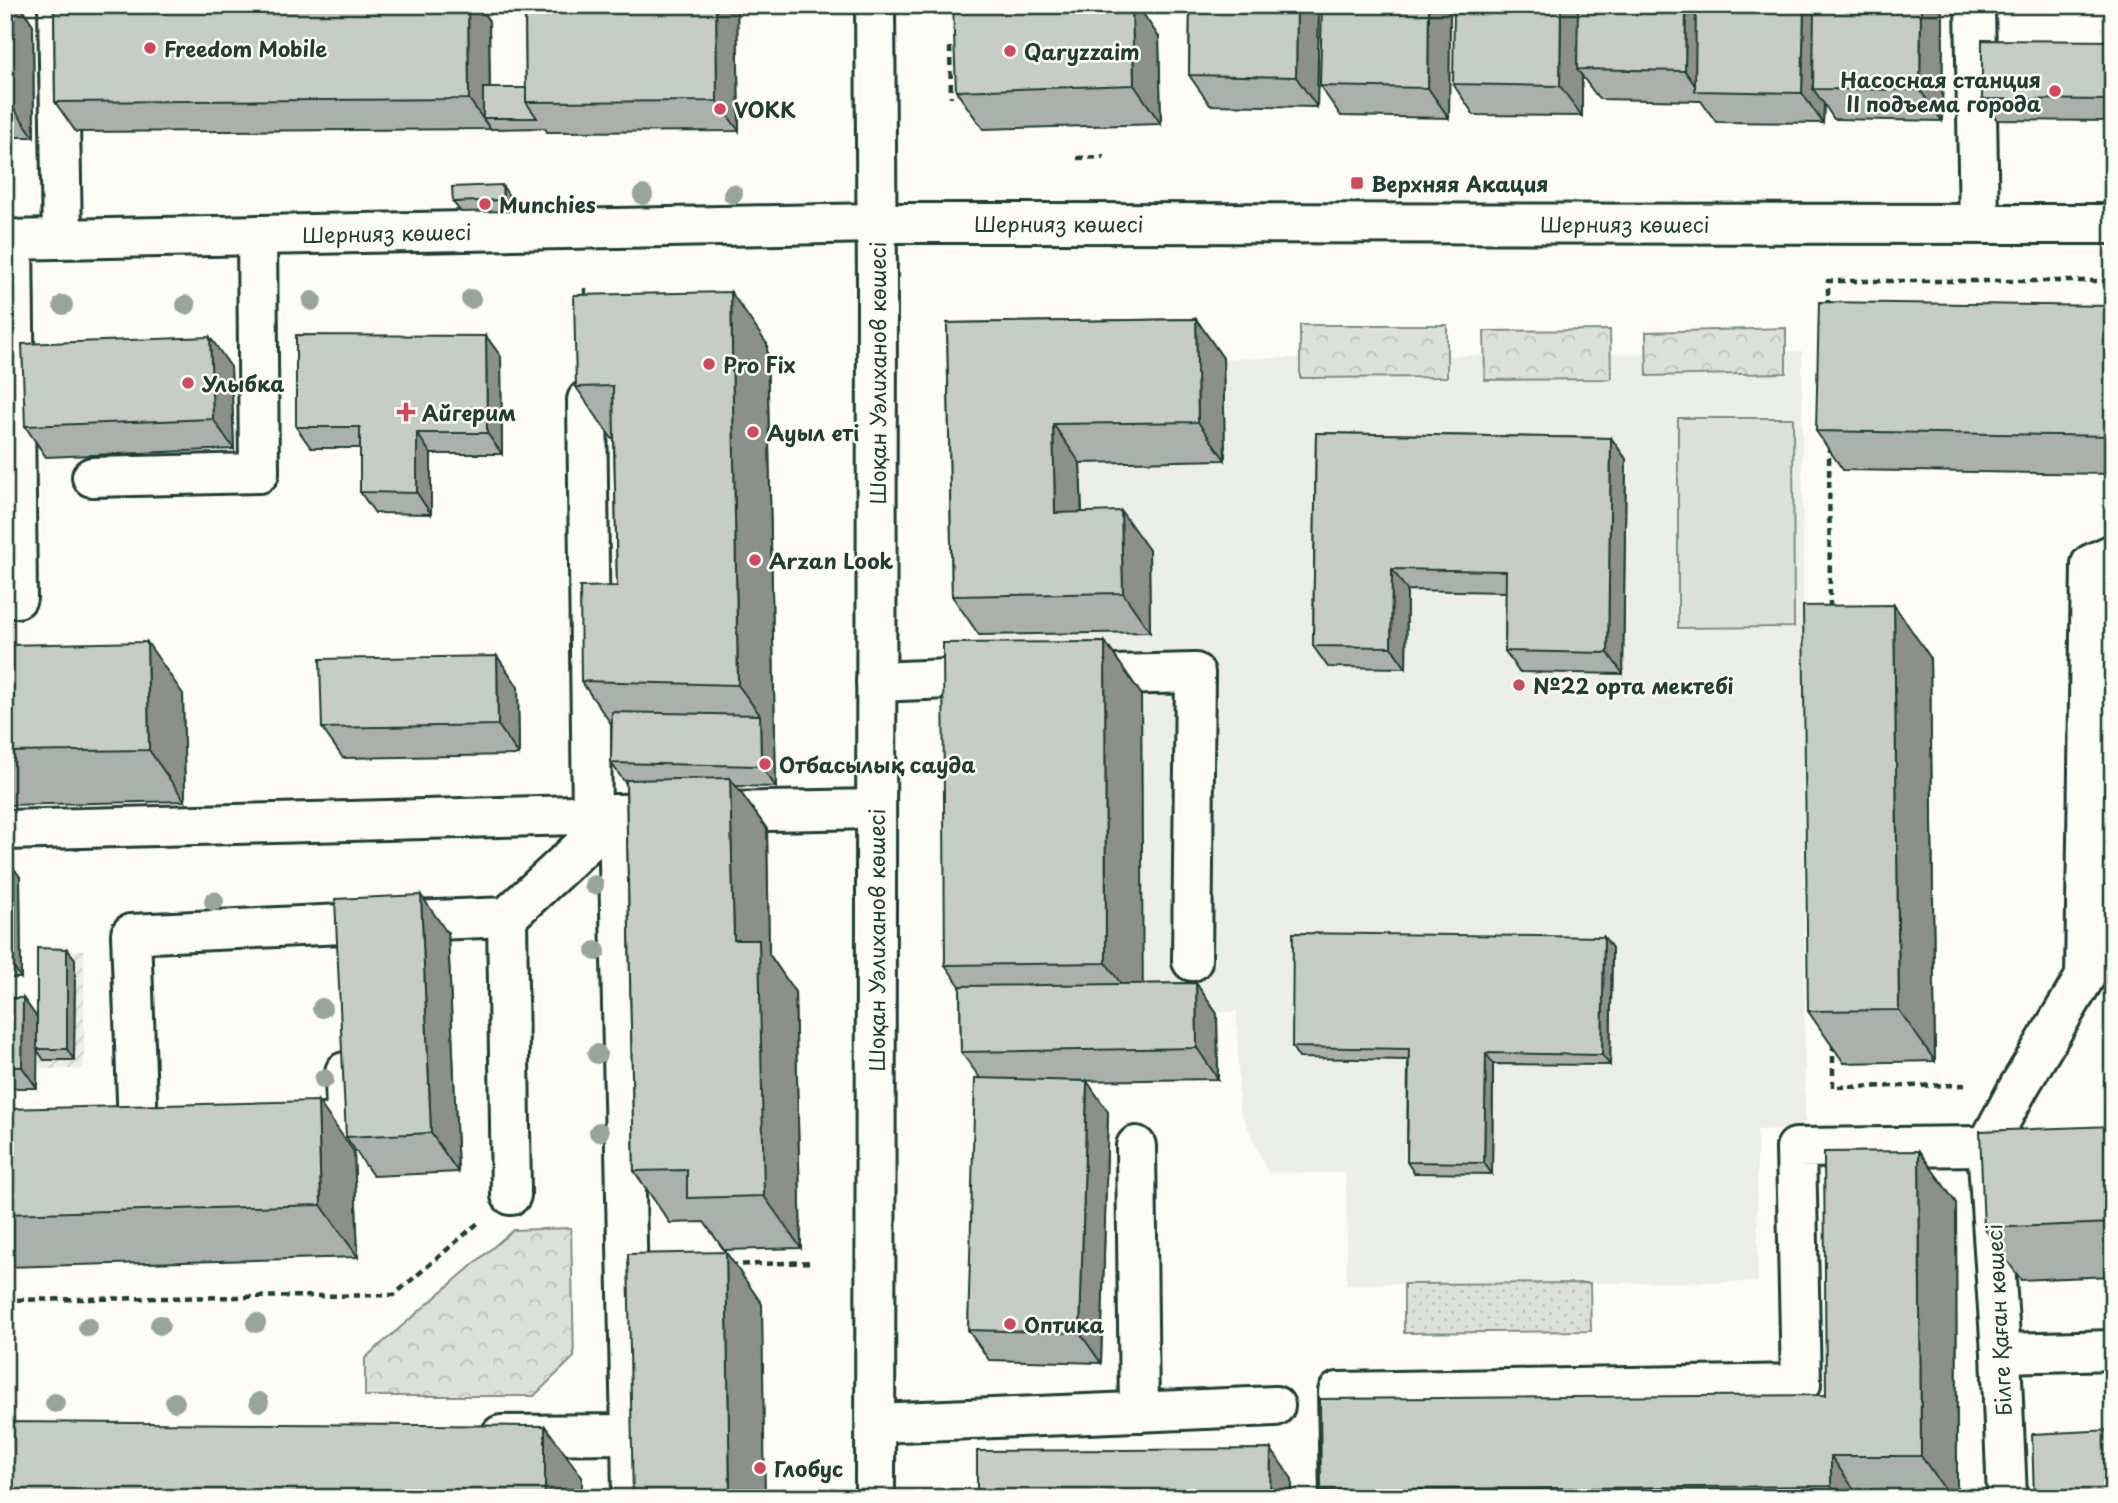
<svg xmlns="http://www.w3.org/2000/svg" width="2118" height="1503" font-family="'Playpen Sans',sans-serif">
	<style>
		.built { fill: #eceee9 }
		.industrial { fill: url(#industrial-furrows) }
		.forest { fill: url(#forest-crowns); stroke: #7e8e88; stroke-width: 2 }
		.park { fill: url(#park-dots); stroke: #7e8e88; stroke-width: 2 }
		.pitch { fill: #dde0db; stroke: #7e8e88; stroke-width: 2 }
		.lines { fill: none; stroke-linecap: round; stroke-linejoin: round }
		.minor-casing { stroke: #1f3d34; stroke-width: 44 }
		.path { stroke: #1f3d34; stroke-width: 4.5; stroke-dasharray: 7 5; stroke-linecap: butt }
		.minor { stroke: #fdfcf7; stroke-width: 38 }
		.tree { fill: #98a59e }
		.wall { fill: #aab0ab; stroke: #1f3d34; stroke-width: 2 }
		.shaded-wall { fill: #8b908b; stroke: #1f3d34; stroke-width: 2 }
		.building { fill: #c6cdc7; stroke: #1f3d34; stroke-width: 2 }
		.poi-dot { fill: #d1495b; stroke: #fdfcf7; stroke-width: 2.5 }
		.labels { text-anchor: middle; dominant-baseline: central; stroke-width: 5; stroke-linejoin: round; paint-order: stroke }
		.poi-label { font-size: 21px; font-weight: bold; fill: #1f3d34; stroke: #fdfcf7; text-anchor: start }
		.street-label { font-size: 21px; fill: #1f3d34; stroke: #fdfcf7 }
	</style>
	<defs>
		<pattern id="industrial-furrows" width="10" height="10" patternUnits="userSpaceOnUse" patternTransform="scale(1.75)"><rect width="10" height="10" fill="#eceee9"/><path d="M-1 1l2-2M0 10L10 0M9 11l2-2" fill="none" stroke="#cacdc8"/></pattern>
		<pattern id="forest-crowns" width="20" height="18" patternUnits="userSpaceOnUse" patternTransform="scale(1.75)"><rect width="20" height="18" fill="#dde0db"/><path d="M2 6a3 3 0 1 1 6 0M12 15a3 3 0 1 1 6 0" fill="none" stroke="#bdc1bd"/></pattern>
		<pattern id="park-dots" width="8" height="8" patternUnits="userSpaceOnUse" patternTransform="scale(1.75)"><rect width="8" height="8" fill="#dde0db"/><path d="M2 2h.1M6 6h.1" fill="none" stroke="#bdc1bd" stroke-width="1.8" stroke-linecap="round"/></pattern>
	</defs>
	<rect width="100%" height="100%" fill="#fdfcf7"/>
	<filter id="ink" filterUnits="userSpaceOnUse"><feTurbulence type="fractalNoise" baseFrequency=".0143" numOctaves="2"/><feDisplacementMap in="SourceGraphic" scale="14" xChannelSelector="R" yChannelSelector="G"/><feConvolveMatrix kernelMatrix="1 2 1 2 8 2 1 2 1" color-interpolation-filters="sRGB"/></filter>
	<g filter="url(#ink)">
		<path class="built" d="M1802 351 1805 1129 1757 1130 1758 1282 1347 1284 1346 1173H1268L1239 1108 1237 1012 981 1017 979 635 975 362Z"/>
		<path class="industrial" d="M84 950V1069H40V951Z"/>
		<g class="forest">
			<path d="M1300 325H1447V377L1300 378Z"/>
			<path d="M1786 328V373L1647 376 1646 332Z"/>
			<path d="M1610 330 1611 379 1485 380 1484 331Z"/>
			<path d="M571 1228 574 1357 534 1396H365V1358L513 1230Z"/>
		</g>
		<path class="park" d="M1590 1283 1591 1331 1404 1333V1284Z"/>
		<path class="pitch" d="M1678 418H1793L1794 627 1678 628Z"/>
		<g class="lines">
			<defs>
				<g id="minor">
					<path d="M58 5 62 238"/>
					<path d="M875 5 877 285 875 1498"/>
					<path d="M1975 5 1979 223"/>
					<path d="M13 239 16 500"/>
					<path id="s1" d="M5 240 877 223 2113 224"/>
					<path d="M587 400 592 814"/>
					<path d="M92 477 259 473 257 235"/>
					<path d="M5 500H16L17 598H5"/>
					<path d="M1074 676 1195 673 1192 961"/>
					<path d="M876 682 997 677"/>
					<path d="M5 830 618 814"/>
					<path d="M507 917 511 1195"/>
					<path d="M388 922 507 917 618 814"/>
					<path d="M283 1125 346 1123 345 1072"/>
					<path d="M166 1127 138 1128 131 934 343 924"/>
					<path d="M1136 1146 1139 1412"/>
					<path d="M2001 1353 2113 1350"/>
					<path d="M876 1423 1275 1406"/>
					<path d="M631 1434 632 1498"/>
					<path d="M501 1435 631 1434 618 814 876 809"/>
					<path d="M1340 1498 1338 1392 1801 1384 1796 1148 1987 1146"/>
					<path d="M2007 1498 2001 1353 1987 1146 2020 1085 2085 977 2091 564 2113 554"/>
				</g>
			</defs>
			<use href="#minor" class="minor-casing"/>
			<g class="path">
				<path d="M950 47 951 97"/>
				<path d="M1077 158 1104 157"/>
				<path d="M585 288V301"/>
				<path d="M1828 307V281H2113"/>
				<path d="M1829 445 1830 611"/>
				<path d="M1833 1044V1087L1970 1085"/>
				<path d="M730 1265 813 1262"/>
				<path d="M5 1300 394 1295 478 1223"/>
			</g>
			<use href="#minor" class="minor"/>
		</g>
		<g class="tree">
			<circle cx="733" cy="194" r="10"/>
			<circle cx="643" cy="195" r="10"/>
			<circle cx="471" cy="299" r="10"/>
			<circle cx="312" cy="301" r="10"/>
			<circle cx="63" cy="305" r="10"/>
			<circle cx="186" cy="305" r="10"/>
			<circle cx="594" cy="885" r="10"/>
			<circle cx="214" cy="901" r="10"/>
			<circle cx="596" cy="951" r="10"/>
			<circle cx="322" cy="1008" r="10"/>
			<circle cx="597" cy="1054" r="10"/>
			<circle cx="324" cy="1079" r="10"/>
			<circle cx="599" cy="1132" r="10"/>
			<circle cx="256" cy="1323" r="10"/>
			<circle cx="160" cy="1325" r="10"/>
			<circle cx="88" cy="1327" r="10"/>
			<circle cx="175" cy="1402" r="10"/>
			<circle cx="259" cy="1402" r="10"/>
			<circle cx="55" cy="1403" r="10"/>
		</g>
		<g class="wall">
			<path d="M5 5H20L33 25 34 137H5Z"/>
			<path d="M54 5H478L489 21 490 88H526L525 5H737L739 131 547 132 545 128 491 129 490 128V129L76 132 55 102Z"/>
			<path d="M1190 5H1319L1317 107 1210 105 1189 75Z"/>
			<path d="M1322 5H1446L1450 11 1449 118 1341 116 1320 86Z"/>
			<path d="M2056 5H2078L2075 7Z"/>
			<path d="M1943 14 1942 121 1834 119 1824 104 1823 123 1716 122 1701 101 1599 99 1582 76V116L1474 115 1453 84Z"/>
			<path d="M1159 37 1161 124 983 129 956 91Z"/>
			<path d="M2113 41V121L1997 120 1982 99Z"/>
			<path d="M509 196 510 211 461 212 453 202Z"/>
			<path d="M2113 306V474L1843 470 1816 431Z"/>
			<path d="M1196 319 1223 358 1225 460 1080 463 1082 512 1149 550 1150 632 979 635 952 596 947 323Z"/>
			<path d="M486 336 501 357 502 454H431V514L375 513 360 492V448H311L296 427Z"/>
			<path d="M767 344 776 787 736 786 767 829 769 954 795 992 801 1248 724 1250 704 1222 670 1223 634 1171 626 784 611 763 612 725 581 681 617 586 614 439H612L576 387Z"/>
			<path d="M231 367 234 449 46 457 25 426Z"/>
			<path d="M1316 433 1611 438 1626 459 1623 674 1519 672 1505 651 1506 592 1407 590 1406 668 1328 667 1313 646Z"/>
			<path d="M1105 642 1141 694 1142 984 1196 983 1217 1014 1218 1079 1071 1081 1108 1112 1101 1363 989 1360 968 1330 980 1078 961 1052 960 986 945 965Z"/>
			<path d="M5 645 183 694 185 801 5 805Z"/>
			<path d="M497 656 518 687 519 755 343 758 322 728Z"/>
			<path d="M1930 657 1935 1061 1844 1063 1808 1011Z"/>
			<path d="M5 856 20 877 21 978H5Z"/>
			<path d="M448 934 458 1172 373 1176 346 1137Z"/>
			<path d="M1604 937 1612 948 1610 1065 1493 1064 1492 1174 1414 1173 1407 1162 1408 1060 1299 1058 1292 1047Z"/>
			<path d="M67 949 75 959 74 1060H44L37 1050V1088H5V998H23L37 1018Z"/>
			<path d="M5 1109 354 1152 358 1257 5 1267Z"/>
			<path d="M2113 1126V1276L2021 1280 1984 1228Z"/>
			<path d="M1919 1151 1956 1203 1957 1498H1327L1321 1490 1826 1395Z"/>
		</g>
		<g class="shaded-wall">
			<path d="M6 5H20L33 25 34 137 7 99Z"/>
			<path d="M468 5H478L489 21 490 118H483L490 129 469 99Z"/>
			<path d="M716 5H737L739 131 717 101Z"/>
			<path d="M1132 5H1137L1159 37 1161 124 1134 85Z"/>
			<path d="M1297 5H1319L1317 107 1296 77Z"/>
			<path d="M1429 5H1446L1450 11 1449 118 1428 88Z"/>
			<path d="M1561 5H1580L1577 69 1582 76V116L1560 86Z"/>
			<path d="M1686 5H1707L1699 91 1685 71Z"/>
			<path d="M1804 5H1817L1813 89 1824 104 1823 123 1802 93Z"/>
			<path d="M1921 5H1937L1943 14 1942 121 1920 90Z"/>
			<path d="M502 185 509 196 510 211 503 200Z"/>
			<path d="M731 292 767 344 776 787 761 766 760 715 738 685Z"/>
			<path d="M1196 319 1223 358 1225 460 1198 422Z"/>
			<path d="M486 336 501 357 502 454 487 433Z"/>
			<path d="M210 337 231 367 234 449 213 419Z"/>
			<path d="M1053 424 1080 463 1083 551 1055 513Z"/>
			<path d="M417 433 431 454V514L417 493Z"/>
			<path d="M1611 438 1626 459 1623 674 1608 653Z"/>
			<path d="M1121 511 1149 550 1150 632 1123 593Z"/>
			<path d="M1392 569 1407 590 1406 668 1391 647Z"/>
			<path d="M1894 605 1930 657 1935 1061 1899 1010Z"/>
			<path d="M147 642 183 694 185 801 149 750Z"/>
			<path d="M1105 642 1141 694 1143 1014 1106 963Z"/>
			<path d="M497 656 518 687 519 755 498 725Z"/>
			<path d="M730 778 767 829 769 954 795 992 801 1248 764 1196 734 940Z"/>
			<path d="M5 856 20 877 21 978 6 957Z"/>
			<path d="M421 895 448 934 458 1172 431 1133Z"/>
			<path d="M1604 937 1612 948 1610 1065 1602 1055Z"/>
			<path d="M67 949 75 959 74 1060 67 1049Z"/>
			<path d="M1196 983 1217 1014 1218 1079 1197 1048Z"/>
			<path d="M23 998 38 1019 37 1088 22 1067Z"/>
			<path d="M1486 1053 1493 1064 1492 1174 1484 1163Z"/>
			<path d="M1087 1081 1108 1112 1101 1363 1080 1333Z"/>
			<path d="M318 1101 354 1152 358 1257 321 1205Z"/>
			<path d="M1919 1151 1956 1203 1957 1498H1951L1921 1456Z"/>
			<path d="M726 1252 762 1304 765 1498H730Z"/>
			<path d="M545 1426 582 1477V1498H545Z"/>
			<path d="M1271 1449 1292 1479V1498H1270Z"/>
			<path d="M1831 1456 1860 1498H1839L1831 1486Z"/>
		</g>
		<g class="building">
			<path d="M5 5H6L7 99H5Z"/>
			<path d="M54 5H468L469 99 55 102Z"/>
			<path d="M525 5H716L717 101 526 102Z"/>
			<path d="M953 5H1132L1134 85 956 91Z"/>
			<path d="M1190 5H1297L1296 77 1189 75Z"/>
			<path d="M1322 5H1429L1428 88 1320 86Z"/>
			<path d="M1454 5H1561L1560 86 1453 84Z"/>
			<path d="M1578 5H1686L1685 71 1577 69Z"/>
			<path d="M1696 5H1804L1802 93 1695 91Z"/>
			<path d="M1814 5H1921L1920 90 1813 89Z"/>
			<path d="M1982 40 2113 41V100L1982 99Z"/>
			<path d="M483 88H526V102L537 118H483Z"/>
			<path d="M502 185 503 200 453 202 452 187Z"/>
			<path d="M731 292 738 685 581 681 580 587 617 586 613 386 576 387 574 295Z"/>
			<path d="M1819 302 2113 306V436L1816 431Z"/>
			<path d="M1196 319 1198 422 1053 424 1055 513 1121 511 1123 593 952 596 947 323Z"/>
			<path d="M296 335 486 336 487 433H417V493L360 492V427H296Z"/>
			<path d="M210 337 213 419 25 426 22 344Z"/>
			<path d="M1316 433 1611 438 1608 653 1505 651 1506 571 1392 569 1391 647 1313 646Z"/>
			<path d="M1894 605 1899 1010 1808 1011 1803 606Z"/>
			<path d="M147 642 149 750 5 752V645Z"/>
			<path d="M1105 642 1106 963 945 965 943 643Z"/>
			<path d="M497 656 498 725 322 728 320 659Z"/>
			<path d="M612 712 760 715 761 766 611 763Z"/>
			<path d="M730 778 734 940H759L764 1196 687 1198V1170L634 1171 626 780Z"/>
			<path d="M5 856 6 957H5Z"/>
			<path d="M421 895 431 1133 346 1137 335 899Z"/>
			<path d="M1293 933 1604 937 1602 1055 1486 1053 1484 1163 1407 1162 1409 1049 1292 1047Z"/>
			<path d="M37 948 67 949V1049H37Z"/>
			<path d="M1196 983 1197 1048 961 1052 960 986Z"/>
			<path d="M5 998H23L22 1067H5Z"/>
			<path d="M975 1078 1087 1081 1080 1333 968 1330Z"/>
			<path d="M318 1101 321 1205 5 1214V1109Z"/>
			<path d="M2113 1126V1223L1984 1228 1980 1131Z"/>
			<path d="M1919 1151 1921 1456H1831V1486L1321 1490 1320 1399 1826 1395 1824 1152Z"/>
			<path d="M726 1252 730 1498H633L628 1254Z"/>
			<path d="M5 1422 545 1426V1498H5Z"/>
			<path d="M2113 1430V1498H2034L2032 1434Z"/>
			<path d="M1271 1449 1270 1498H977V1451Z"/>
		</g>
	</g>
	<g class="poi-dot">
		<circle cx="150" cy="48" r="7"/>
		<circle cx="1010" cy="51" r="7"/>
		<circle cx="2055" cy="91" r="7"/>
		<circle cx="720" cy="109" r="7"/>
		<rect x="1350" y="176" width="14" height="14" rx="3.5"/>
		<circle cx="485" cy="204" r="7"/>
		<circle cx="709" cy="364" r="7"/>
		<circle cx="188" cy="383" r="7"/>
		<path d="M402.5 401.5h7v7h7v7h-7v7h-7v-7h-7v-7h7z"/>
		<circle cx="753" cy="432" r="7"/>
		<circle cx="755" cy="560" r="7"/>
		<circle cx="1519" cy="685" r="7"/>
		<circle cx="765" cy="764" r="7"/>
		<circle cx="1010" cy="1324" r="7"/>
		<circle cx="760" cy="1468" r="7"/>
	</g>
	<g class="labels">
		<g class="poi-label">
			<text x="164" y="48">Freedom Mobile</text>
			<text x="1024" y="51">Qaryzzaim</text>
			<text x="2041" y="79" text-anchor="end">Насосная станция<tspan x="2041" dy="24">II подъема города</tspan></text>
			<text x="734" y="109">VOKK</text>
			<text x="1371" y="183">Верхняя Акация</text>
			<text x="499" y="204">Munchies</text>
			<text x="723" y="364">Pro Fix</text>
			<text x="202" y="383">Улыбка</text>
			<text x="422" y="412">Айгерим</text>
			<text x="767" y="432">Ауыл еті</text>
			<text x="769" y="560">Arzan Look</text>
			<text x="1533" y="685">№22 орта мектебі</text>
			<text x="779" y="764">Отбасылық сауда</text>
			<text x="1024" y="1324">Оптика</text>
			<text x="774" y="1468">Глобус</text>
		</g>
		<g class="street-label">
			<text stroke="none"><textPath href="#s1" startOffset="1054">Шернияз көшесі</textPath></text>
			<text stroke="none"><textPath href="#s1" startOffset="1620">Шернияз көшесі</textPath></text>
			<text stroke="none"><textPath href="#s1" startOffset="382">Шернияз көшесі</textPath></text>
			<text transform="translate(877 373) rotate(-90)">Шоқан Уәлиханов көшесі</text>
			<text transform="translate(876 940) rotate(-90)">Шоқан Уәлиханов көшесі</text>
			<text transform="translate(1998 1320) rotate(-93)">Білге Қаған көшесі</text>
		</g>
	</g>
	<rect width="2118" height="1503" fill="none" stroke="#fdfcf7" stroke-width="28"/>
	<rect x="14" y="14" width="2090" height="1475" fill="none" stroke="#1f3d34" stroke-width="2.5" filter="url(#ink)"/>
</svg>
